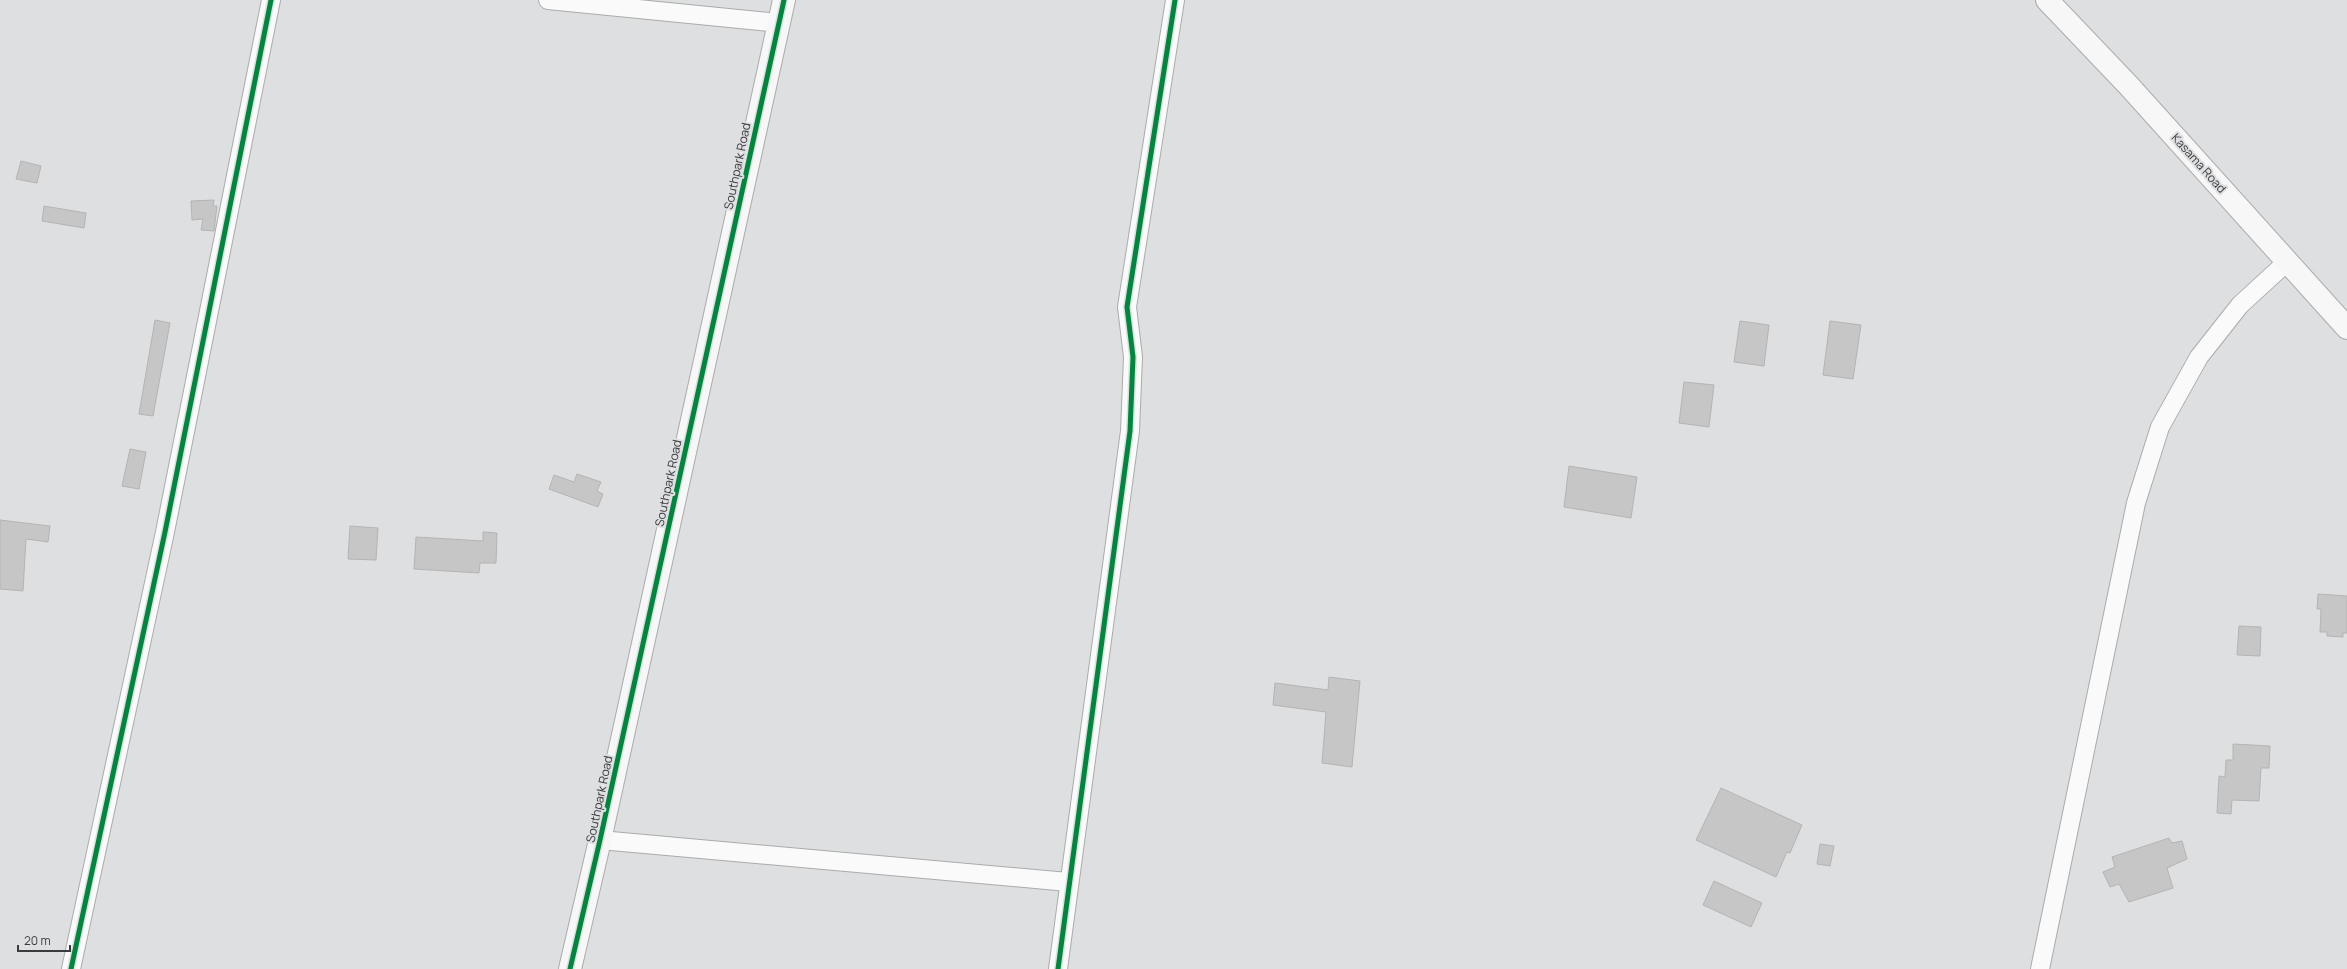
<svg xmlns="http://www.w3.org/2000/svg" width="2347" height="969" font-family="Manrope,sans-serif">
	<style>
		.building { fill: #c6c6c7; stroke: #b4b4b5 }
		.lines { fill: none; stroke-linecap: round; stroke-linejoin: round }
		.street-casing { stroke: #aaabac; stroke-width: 20 }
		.secondary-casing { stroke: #aaabac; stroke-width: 24 }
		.street { stroke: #fafafa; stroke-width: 18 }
		.secondary { stroke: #f8f7f7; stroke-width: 22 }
		.cycleway-casing { stroke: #dddfe1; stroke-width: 8 }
		.cycleway { stroke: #00873e; stroke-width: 5 }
		.labels { text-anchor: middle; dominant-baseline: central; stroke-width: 4; stroke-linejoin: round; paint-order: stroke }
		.street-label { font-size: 12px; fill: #3b3b3c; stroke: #dddfe1 }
	</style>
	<rect width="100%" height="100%" fill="#dedfe0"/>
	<g class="building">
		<path d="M21 161 41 166 37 183 16 179Z"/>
		<path d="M214 200 213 206H217L214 231 201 230 203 219 192 220 191 201Z"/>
		<path d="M44 206 86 213 84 228 42 221Z"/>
		<path d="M155 320 170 323 153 416 139 414Z"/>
		<path d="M1740 321 1769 325 1764 366 1734 362Z"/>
		<path d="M1830 321 1861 325 1853 379 1823 375Z"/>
		<path d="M1684 382 1714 385 1709 427 1679 423Z"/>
		<path d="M130 449 146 452 139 489 122 486Z"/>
		<path d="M1569 466 1637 477 1631 518 1564 507Z"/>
		<path d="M577 474 601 482 597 491 603 494 598 507 549 489 554 475 574 482Z"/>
		<path d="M0 520 50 526 48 542 26 539 23 591 0 589Z"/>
		<path d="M350 526 378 528 376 560 348 559Z"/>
		<path d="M483 532 497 533 496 563H480L479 573 414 569 416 537 483 541Z"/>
		<path d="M2318 594 2347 596V633H2343V637L2327 636V632H2320L2321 609H2317Z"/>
		<path d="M2239 626 2261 627 2260 656 2237 655Z"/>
		<path d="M1329 677 1360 681 1352 767 1322 763 1326 712 1273 705 1275 683 1328 690Z"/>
		<path d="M2233 744 2270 746 2269 768H2261L2259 801 2232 800 2231 814 2217 813 2219 776 2225 777 2226 760H2233Z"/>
		<path d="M1721 788 1802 825 1790 853 1787 852 1776 877 1696 840Z"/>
		<path d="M2169 838 2172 843 2182 841 2187 859 2167 868 2173 888 2129 902 2119 884 2110 887 2103 872 2115 867 2112 857Z"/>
		<path d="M1820 844 1834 846 1830 866 1817 864Z"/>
		<path d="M1714 881 1762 903 1751 927 1703 905Z"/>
	</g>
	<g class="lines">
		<defs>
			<g id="street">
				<path d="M548 0 779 23"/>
				<path d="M600 840 1068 882"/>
				<path d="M71 969 165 532 271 0"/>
				<path d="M1058 969 1130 431 1133 357 1127 307 1175 0"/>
				<path d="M2040 969 2136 503 2160 427 2199 357 2240 305 2288 261"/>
			</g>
			<g id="secondary">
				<path d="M2047 0 2129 86 2347 328"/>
				<path d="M570 969 600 840 784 0"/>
			</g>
		</defs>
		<use href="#street" class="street-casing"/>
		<use href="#secondary" class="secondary-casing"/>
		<use href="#street" class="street"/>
		<use href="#secondary" class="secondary"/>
		<defs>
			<g id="cycleway">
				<path d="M71 969 165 532 271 0"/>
				<path d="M570 969 600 840 784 0"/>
				<path d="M1058 969 1130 431 1133 357 1127 307 1175 0"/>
			</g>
		</defs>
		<use href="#cycleway" class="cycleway-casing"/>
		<use href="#cycleway" class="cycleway"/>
	</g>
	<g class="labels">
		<g class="street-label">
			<text transform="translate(2199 163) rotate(48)">Kasama Road</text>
			<text transform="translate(737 166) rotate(-78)">Southpark Road</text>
			<text transform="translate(668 483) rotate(-78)">Southpark Road</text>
			<text transform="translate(599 799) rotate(-78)">Southpark Road</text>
		</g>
	</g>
	<path d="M18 945v6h52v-6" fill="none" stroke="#3b3b3c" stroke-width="2"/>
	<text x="24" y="945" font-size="12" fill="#3b3b3c" stroke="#dddfe1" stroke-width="3" paint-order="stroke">20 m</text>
</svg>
